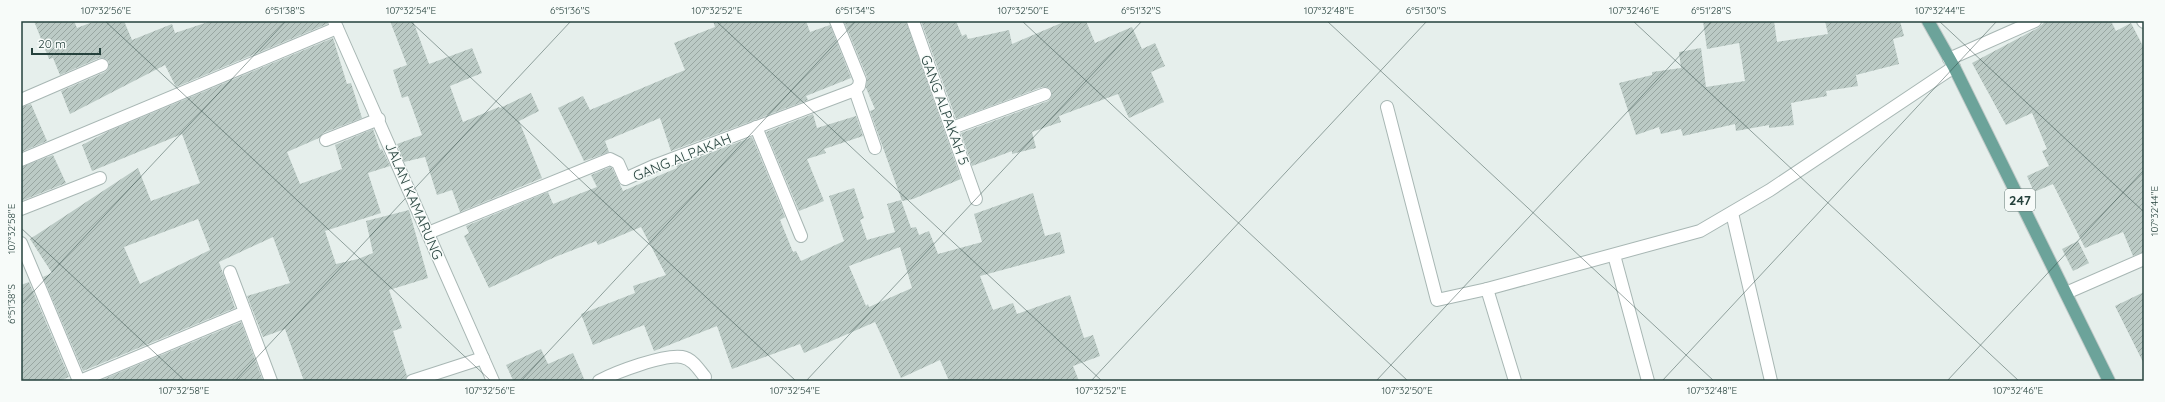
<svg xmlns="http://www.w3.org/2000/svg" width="2165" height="402" font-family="Quicksand,sans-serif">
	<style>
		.building { fill: url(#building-hatch); fill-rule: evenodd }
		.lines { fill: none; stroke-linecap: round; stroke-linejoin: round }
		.minor-casing { stroke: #a8b7b4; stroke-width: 14 }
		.primary-casing { stroke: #c2cac8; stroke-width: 14 }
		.minor { stroke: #fff; stroke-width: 12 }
		.primary { stroke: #6ca39a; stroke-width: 12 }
		.ticks { fill: none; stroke: #25413c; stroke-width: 1; stroke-opacity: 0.45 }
		.labels { text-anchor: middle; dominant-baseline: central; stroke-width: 3; stroke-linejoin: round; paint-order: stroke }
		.shield { fill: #f7fbf9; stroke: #647975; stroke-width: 1 }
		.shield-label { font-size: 13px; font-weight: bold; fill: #25413c }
		.street-label { font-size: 14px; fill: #25413c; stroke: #f7fbf9 }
		.neatline { fill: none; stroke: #25413c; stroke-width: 1.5 }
		.ticks-label { font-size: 10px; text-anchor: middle; fill: #25413c }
	</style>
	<defs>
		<pattern id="building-hatch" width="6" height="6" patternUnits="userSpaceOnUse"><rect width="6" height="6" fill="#bbcac5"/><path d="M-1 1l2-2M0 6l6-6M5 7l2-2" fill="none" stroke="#98a6a1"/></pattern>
	</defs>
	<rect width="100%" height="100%" fill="#e6efec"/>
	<g class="building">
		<path d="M34 21H74L77 28 95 21H124L132 40 172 24 175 33 211 21H327V24L176 87 165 65 70 114 61 91 105 72 108 69 109 62 106 59 99 58 60 75 53 58 49 59Z"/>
		<path d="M390 21H413L429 64 472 48 482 73 450 86 463 122 499 107 500 108 531 93 539 111 519 121 542 178 460 212 452 190 437 195 425 157 404 162 397 144 422 135 408 96 402 98 393 70 407 65Z"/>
		<path d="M713 21H806L810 32 830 25 851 78 806 96 808 100 671 151 660 118 605 141 609 152 584 161 558 108 583 96 590 110 685 70 674 43 715 27Z"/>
		<path d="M844 21H906L961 179 913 199 902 201 870 111 875 109 866 88 867 77Z"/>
		<path d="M921 21H956L962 36 966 34 968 39 1009 30 1012 44 1066 21H1086L1095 43 1132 27 1142 49 1155 43 1165 66 1151 72 1164 102 1129 118 1118 94 1059 116 1061 122 1032 132 1036 148 1012 154V151L972 166 961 133 1048 101 1051 98 1052 92 1049 88 1042 87 956 119Z"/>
		<path d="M1703 21H1774L1777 42 1828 34 1825 21H1900L1904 36 1893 39 1899 64 1856 75 1858 86 1826 91 1827 96 1791 103 1794 125 1769 128V125L1736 131 1735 124 1683 136 1681 129 1661 134 1659 127 1636 135 1619 83 1652 75V72L1681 68 1679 52 1701 48 1706 87 1745 81 1739 43 1707 49Z"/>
		<path d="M2046 21H2111L2116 31 2131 23 2144 48V252L2133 256 2123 232 2085 248 2053 184 2034 192 2027 176 2049 166 2042 151 2047 149 2032 113 2006 125 1972 63 2038 28Z"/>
		<path d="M333 38 347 84 351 83 362 118 323 133 319 138 287 152 300 184 342 169 335 145 373 129 380 150 382 149 390 166 368 173 381 213 325 231 336 264 358 259 373 253 366 221 409 210 428 278 389 290 402 328 393 331 407 376 405 381H304L285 329 263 337 247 296 290 283 273 237 219 262 235 308 83 371 43 277 52 273 30 239 138 168 151 201 200 183 182 134 92 171 82 145 109 131ZM198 219 210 250 140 284 124 247Z"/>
		<path d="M31 104 47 141 21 152V107Z"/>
		<path d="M813 114 817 128 856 116 863 136 824 149 826 153 807 159 824 201 799 211 766 132Z"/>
		<path d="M752 137 785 217 780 220 793 252 796 251 801 261 844 241 829 196 854 188 864 218 860 220 867 240 895 232 887 204 901 200 911 228 916 227 919 235 929 231 938 254 982 242 974 214 1033 193 1045 236 1060 232 1065 253 980 276 993 310 1013 303 1017 314 1070 295 1084 338 1093 335 1100 356 1073 366 1079 381H949L940 360 901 378 875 322 804 353 800 344 732 369 717 326 654 351 644 325 593 345 581 314 635 293 633 286 666 275 641 227 598 245 596 241 555 257 489 288 464 236 469 233 466 226 548 192 553 204 597 187 591 175 610 167 612 168 623 191 677 168 676 166ZM900 247 912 288 869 307 868 304 866 306 849 266Z"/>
		<path d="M53 155 66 183 21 201V167Z"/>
		<path d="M2078 241 2089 263 2073 271 2062 249Z"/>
		<path d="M29 282 69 377 59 381H21V285Z"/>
		<path d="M2144 292V364L2115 306Z"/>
		<path d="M241 322 263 381H99Z"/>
		<path d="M541 349 548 364 573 353 585 381H510L513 380 506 365Z"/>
	</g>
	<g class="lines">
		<defs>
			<g id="minor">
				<path d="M334 21 493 381"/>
				<path d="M913 21 976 199"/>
				<path d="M2143 21 2144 22"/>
				<path d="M1949 59 2035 21"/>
				<path d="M855 90 875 148"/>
				<path d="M21 100 102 65"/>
				<path d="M1387 107 1437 300 1487 289 1700 231 1770 190 1954 67"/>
				<path d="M756 127 801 236"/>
				<path d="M952 128 1045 94"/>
				<path d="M326 140 379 119"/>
				<path d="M21 160 337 28"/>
				<path d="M21 209 100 178"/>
				<path d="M1732 213 1771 381"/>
				<path d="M428 233 610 159 618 163 625 179 656 165 855 90 859 86 860 80 836 21"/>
				<path d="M21 243 79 381"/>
				<path d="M1614 255 1648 381"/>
				<path d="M230 272 271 381"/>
				<path d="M1487 289 1515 381"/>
				<path d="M2066 293 2144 259"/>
				<path d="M80 381 245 312"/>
				<path d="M412 381 483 358"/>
				<path d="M599 381C616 372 664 354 682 357 693 359 699 370 705 377"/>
			</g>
			<path id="primary" d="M1928 21 1954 67 2109 381"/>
		</defs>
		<use href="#minor" class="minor-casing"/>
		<use href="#primary" class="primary-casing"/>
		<use href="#minor" class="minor"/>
		<use href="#primary" class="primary"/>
	</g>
	<path class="ticks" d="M105 21 491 381M410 21 796 381M716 21 1102 381M1022 21 1408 381M1327 21 1714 381M1633 21 2019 381M1939 21 2144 212M21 228 185 381M21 305 286 21M235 381 571 21M521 381 856 21M806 381 1142 21M1091 381 1427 21M1376 381 1712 21M1662 381 1997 21M1947 381 2144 170"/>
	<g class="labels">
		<rect class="shield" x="2005" y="189" width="30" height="22" rx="3"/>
		<g class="shield-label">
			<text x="2020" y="200">247</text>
		</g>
		<g class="street-label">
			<text transform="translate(945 110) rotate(70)">GANG ALPAKAH 5</text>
			<text transform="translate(682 157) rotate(-22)">GANG ALPAKAH</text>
			<text transform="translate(414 201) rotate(67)">JALAN KAMARUNG</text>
		</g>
	</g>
	<rect width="2165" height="402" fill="none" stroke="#f7fbf9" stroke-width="44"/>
	<path d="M32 48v6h68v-6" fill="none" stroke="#25413c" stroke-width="2"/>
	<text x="38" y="48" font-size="12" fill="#25413c" stroke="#f7fbf9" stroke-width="3" paint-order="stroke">20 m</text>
	<rect x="22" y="22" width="2121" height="358" class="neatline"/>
	<g class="ticks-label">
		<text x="106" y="14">107°32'56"E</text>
		<text x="285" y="14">6°51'38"S</text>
		<text x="411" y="14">107°32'54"E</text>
		<text x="570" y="14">6°51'36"S</text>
		<text x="717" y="14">107°32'52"E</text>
		<text x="855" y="14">6°51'34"S</text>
		<text x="1023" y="14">107°32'50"E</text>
		<text x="1141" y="14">6°51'32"S</text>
		<text x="1329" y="14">107°32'48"E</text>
		<text x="1426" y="14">6°51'30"S</text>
		<text x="1634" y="14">107°32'46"E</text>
		<text x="1711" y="14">6°51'28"S</text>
		<text x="1940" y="14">107°32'44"E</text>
		<text transform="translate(2154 211) rotate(-90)" y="4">107°32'44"E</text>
		<text transform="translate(11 229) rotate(-90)" y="4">107°32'58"E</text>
		<text transform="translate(11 304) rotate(-90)" y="4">6°51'38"S</text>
		<text x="184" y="394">107°32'58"E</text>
		<text x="490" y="394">107°32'56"E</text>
		<text x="795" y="394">107°32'54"E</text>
		<text x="1101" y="394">107°32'52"E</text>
		<text x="1407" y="394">107°32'50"E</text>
		<text x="1712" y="394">107°32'48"E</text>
		<text x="2018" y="394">107°32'46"E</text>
	</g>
</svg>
